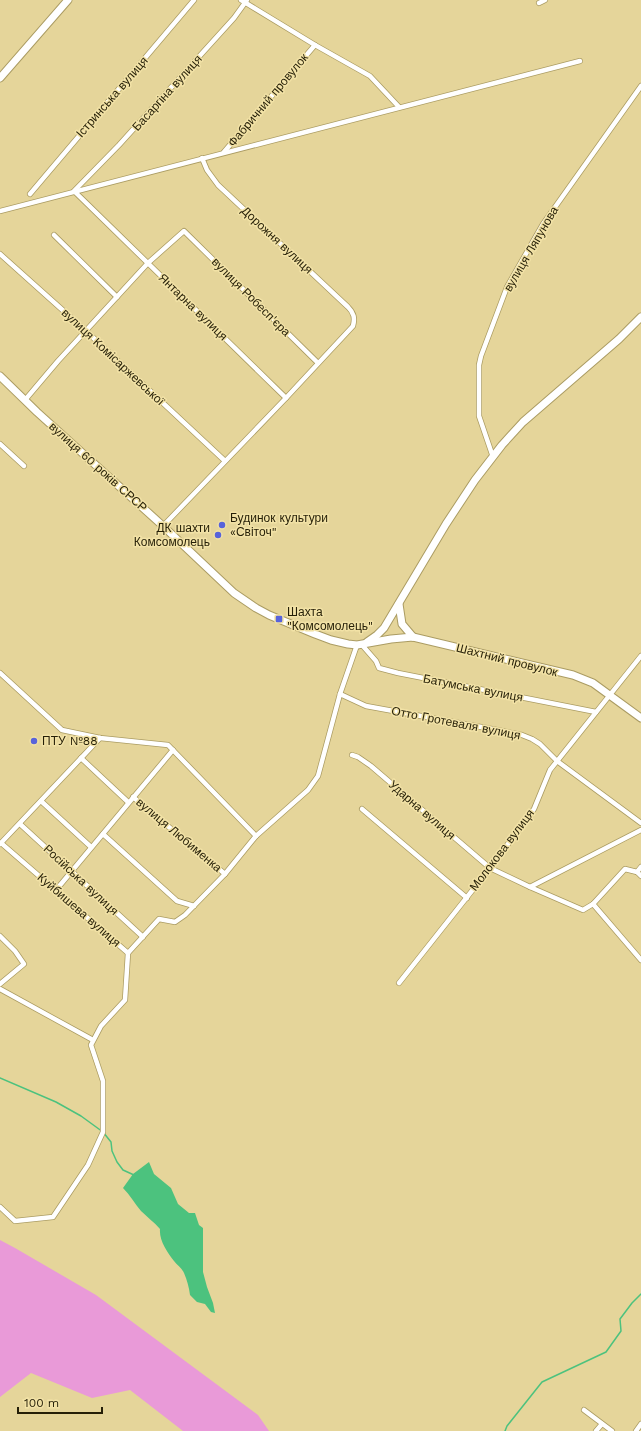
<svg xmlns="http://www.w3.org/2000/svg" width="641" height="1431" font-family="'Work Sans',sans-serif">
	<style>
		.green { fill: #e99ad8 }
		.water { fill: #4cc27e }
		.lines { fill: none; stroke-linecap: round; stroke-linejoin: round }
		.stream { stroke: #4cc27e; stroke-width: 1.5 }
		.street-casing { stroke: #ab9c63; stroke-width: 6 }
		.secondary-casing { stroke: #ab9c63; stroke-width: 9 }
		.street { stroke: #fff; stroke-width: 4.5 }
		.secondary { stroke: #fff; stroke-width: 7 }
		.poi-dot { fill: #5863da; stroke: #f2e2a6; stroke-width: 1.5 }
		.labels { text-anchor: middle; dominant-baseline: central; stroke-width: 3; stroke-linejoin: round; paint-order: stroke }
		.street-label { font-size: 12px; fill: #251f07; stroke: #f2e2a6 }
		.poi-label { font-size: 12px; fill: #251f07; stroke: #f2e2a6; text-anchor: start }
	</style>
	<rect width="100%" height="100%" fill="#e5d59a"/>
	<path class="green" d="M0 1240 15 1248 96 1295 258 1415 269 1431H183L130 1390 92 1398 31 1373 0 1397Z"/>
	<path class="water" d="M149 1162 154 1174 171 1188 178 1204 189 1213H195L199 1225 203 1228V1272L207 1287 213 1303 215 1313 211 1312 205 1304 197 1302 190 1295C189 1287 187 1280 184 1273 182 1268 177 1265 174 1261 167 1252 159 1240 160 1229 154 1222 147 1217 141 1211 135 1204 130 1195 123 1188L133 1174Z"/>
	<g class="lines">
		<g class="stream">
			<path d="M0 1078 56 1102 81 1116 103 1132 111 1142 112 1151 117 1162 123 1170 134 1175"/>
			<path d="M505 1431 507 1426 542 1382 606 1352 621 1331 620 1319 632 1303 641 1294"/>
		</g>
		<defs>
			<g id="street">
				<path d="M247 0 234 18 119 145 74 191 286 398"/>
				<path d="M539 3 545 0"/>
				<path d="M315 45 370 76 399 107"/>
				<path d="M224 152 315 45 241 0"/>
				<path d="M30 194 194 0"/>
				<path d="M0 211 580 61"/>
				<path d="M54 235 117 297"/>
				<path d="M0 254 86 331 225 461"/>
				<path d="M25 400 58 361 148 263 184 231 318 363"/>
				<path d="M0 444 24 466"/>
				<path d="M493 457 479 416V365L481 356 507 287 543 224 641 86"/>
				<path d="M163 526 286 398 353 326C355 318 354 313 348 307L218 185 207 170 202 158"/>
				<path d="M362 645 376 661 379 668 398 673 596 712"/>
				<path d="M0 673 62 730 100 738 168 745 256 836 308 790 318 776 340 694 357 645"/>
				<path d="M340 694 366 706 492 729 522 735 532 739 540 744 557 761 641 823"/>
				<path d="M352 755 358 757 371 766 490 868 530 887 641 830"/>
				<path d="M81 758 128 802"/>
				<path d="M133 797 225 874"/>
				<path d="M41 801 91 847"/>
				<path d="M362 809 467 898"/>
				<path d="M20 824 143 937"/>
				<path d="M103 834 177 901 194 906"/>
				<path d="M1 843 128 953 159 919 175 922 185 915 225 874 256 836"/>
				<path d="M0 844 100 738"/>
				<path d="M641 867 637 872 641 876"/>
				<path d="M530 887 583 910 593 904 625 869 637 872"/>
				<path d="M56 890 173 750"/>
				<path d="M593 904 641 960"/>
				<path d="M0 936 15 951 24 964 0 984"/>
				<path d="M399 983 490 868 534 809 550 770 641 656"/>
				<path d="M0 989 93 1040"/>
				<path d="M0 1207 15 1221 53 1217 88 1165 103 1132V1081L91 1045 101 1026 125 1000 128 953"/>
				<path d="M584 1410 612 1431"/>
				<path d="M596 1431 602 1424"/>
				<path d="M636 1431 641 1424"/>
			</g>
			<g id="secondary">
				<path d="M0 78 68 0"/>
				<path d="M0 376 37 412 163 526 234 593 256 608 269 615 315 634 331 640 348 644 357 645 391 639 413 637 573 675 593 683 641 718"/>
				<path d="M399 604 402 624 413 637"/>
				<path d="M367 642 377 635 384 628 446 524 475 480 502 445 523 422 619 339 641 317"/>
			</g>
		</defs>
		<use href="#street" class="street-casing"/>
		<use href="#secondary" class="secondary-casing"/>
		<use href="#street" class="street"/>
		<use href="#secondary" class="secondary"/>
	</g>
	<g class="poi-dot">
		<circle cx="222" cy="525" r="4"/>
		<circle cx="218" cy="535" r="4"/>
		<rect x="275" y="615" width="8" height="8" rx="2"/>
		<circle cx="34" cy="741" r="4"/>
	</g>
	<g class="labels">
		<g class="street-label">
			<text transform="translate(167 93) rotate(-48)">Басаргіна вулиця</text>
			<text transform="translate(112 97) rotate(-49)">Істринська вулиця</text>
			<text transform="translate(268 100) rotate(-50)">Фабричний провулок</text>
			<text transform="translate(277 240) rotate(43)">Дорожня вулиця</text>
			<text transform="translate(531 249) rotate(-60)">вулиця Ляпунова</text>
			<text transform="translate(251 297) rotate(45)">вулиця Робесп'єра</text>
			<text transform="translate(193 307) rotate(44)">Янтарна вулиця</text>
			<text transform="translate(113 357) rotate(43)">вулиця Комісаржевської</text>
			<text transform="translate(98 467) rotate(42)">вулиця 60 років СРСР</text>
			<text transform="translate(507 660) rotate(14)">Шахтний провулок</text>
			<text transform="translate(473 688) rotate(11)">Батумська вулиця</text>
			<text transform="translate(456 723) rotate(11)">Отто Гротеваля вулиця</text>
			<text transform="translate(422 810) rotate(41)">Ударна вулиця</text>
			<text transform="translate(179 835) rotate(40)">вулиця Любименка</text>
			<text transform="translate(502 850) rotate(-53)">Молокова вулиця</text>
			<text transform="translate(81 880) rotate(43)">Російська вулиця</text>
			<text transform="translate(79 910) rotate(41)">Куйбишева вулиця</text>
		</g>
		<g class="poi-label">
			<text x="230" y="518">Будинок культури<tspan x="230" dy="14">«Світоч"</tspan></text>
			<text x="210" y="528" text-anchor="end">ДК шахти<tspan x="210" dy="14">Комсомолець</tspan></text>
			<text x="287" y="612">Шахта<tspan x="287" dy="14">"Комсомолець"</tspan></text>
			<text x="42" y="741">ПТУ №88</text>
		</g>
	</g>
	<path d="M18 1407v6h84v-6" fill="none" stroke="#251f07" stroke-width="2"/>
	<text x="24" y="1407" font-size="12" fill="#251f07" stroke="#f2e2a6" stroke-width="3" paint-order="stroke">100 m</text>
</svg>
